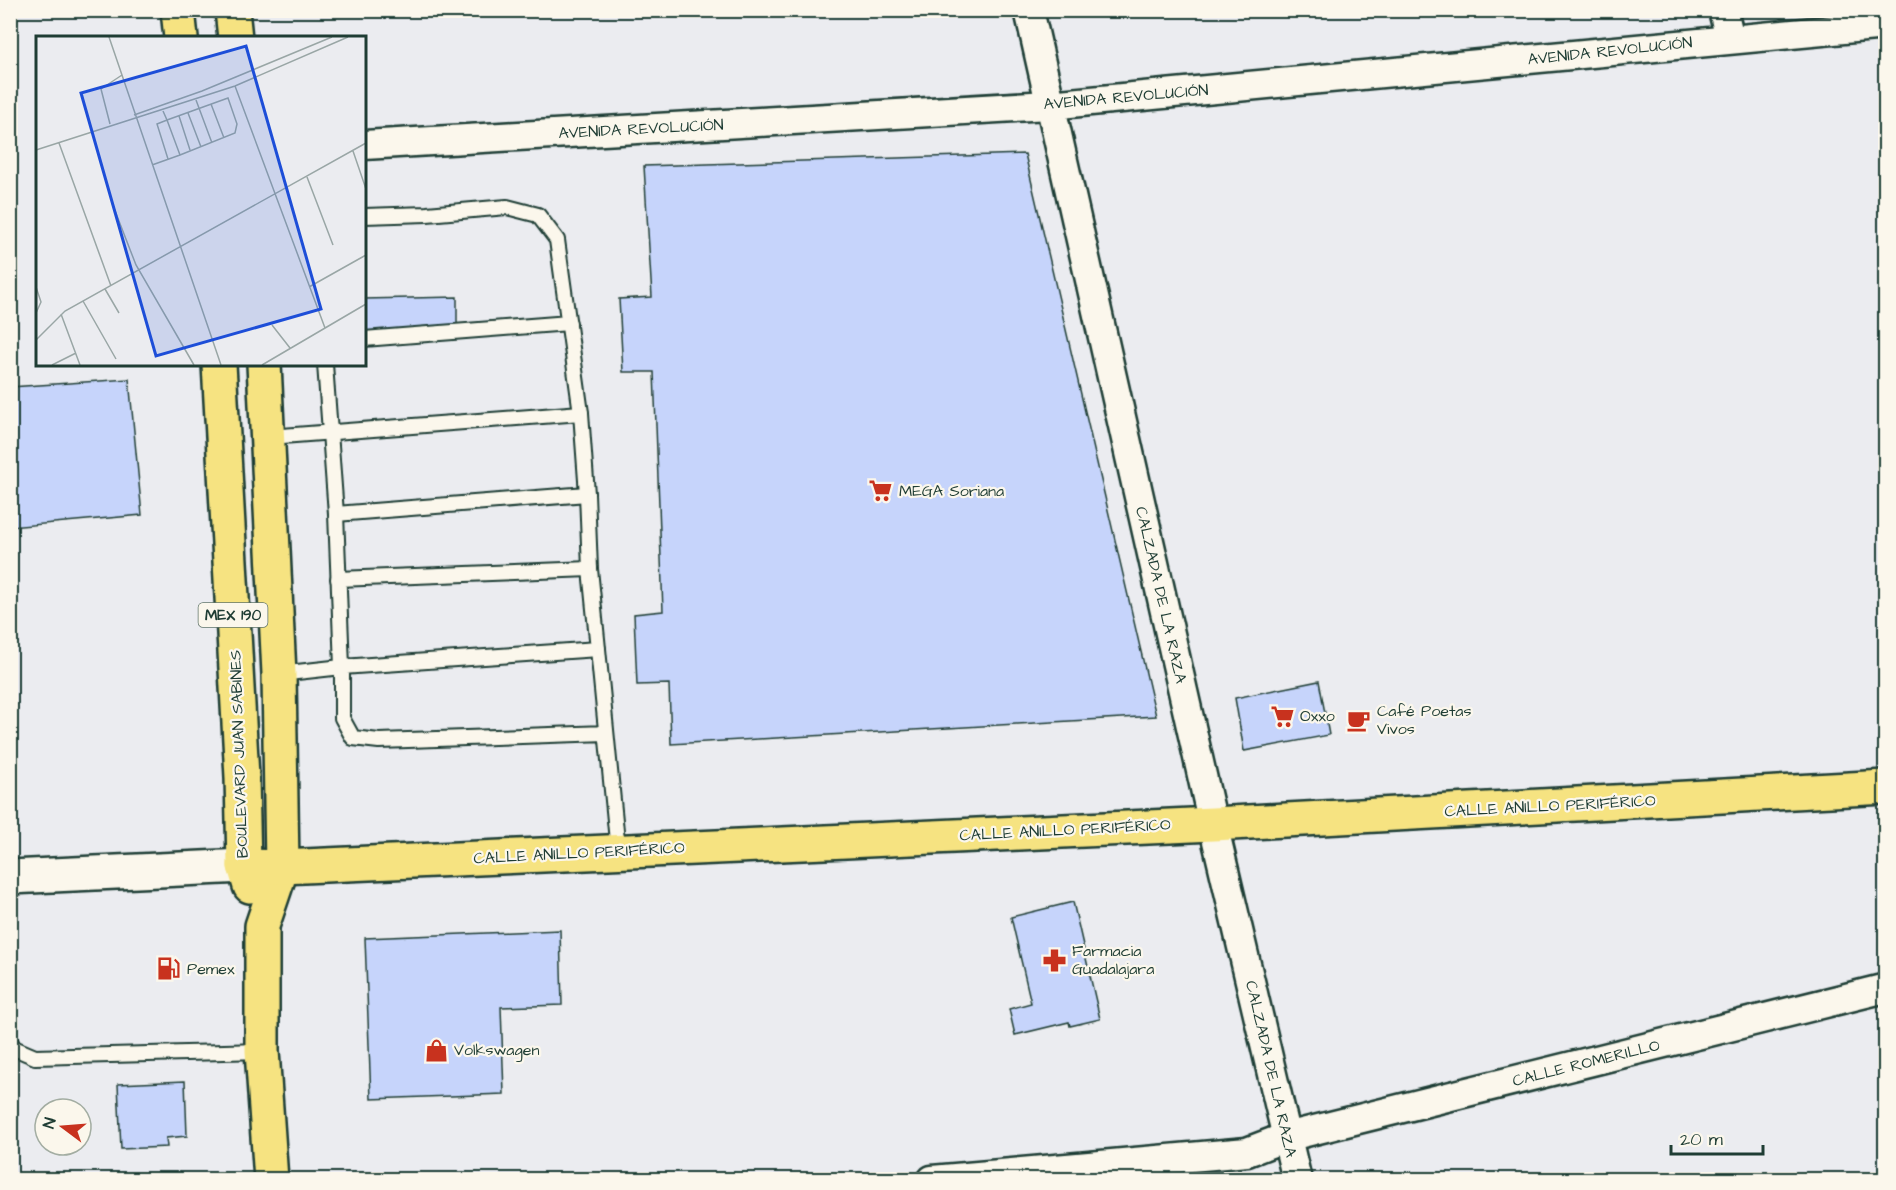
<svg xmlns="http://www.w3.org/2000/svg" width="1896" height="1190" font-family="'Architects Daughter',sans-serif">
	<style>
		.building { fill: #c6d4fb; stroke: #1f3d34; stroke-width: 1.5 }
		.lines { fill: none; stroke-linecap: round; stroke-linejoin: round }
		.service-casing { stroke: #1f3d34; stroke-width: 18 }
		.minor-casing { stroke: #1f3d34; stroke-width: 33 }
		.secondary-casing { stroke: #1f3d34; stroke-width: 38 }
		.primary-casing { stroke: #1f3d34; stroke-width: 38 }
		.service { stroke: #fbf7ec; stroke-width: 14 }
		.minor { stroke: #fbf7ec; stroke-width: 28 }
		.secondary { stroke: #fbf7ec; stroke-width: 33 }
		.primary { stroke: #f6e381; stroke-width: 33 }
		.labels { text-anchor: middle; dominant-baseline: central; stroke-width: 4.5; stroke-linejoin: round; paint-order: stroke }
		.shield { fill: #fbf7ec; stroke: #61756b; stroke-width: 1.5 }
		.shield-label { font-size: 15px; font-weight: bold; fill: #1f3d34 }
		.street-label { font-size: 16px; fill: #1f3d34; stroke: #fbf7ec }
		.poi-label { font-size: 16px; fill: #1f3d34; stroke: #fbf7ec; text-anchor: start }
		.inset-road { fill: none; stroke: #99a6a5; stroke-width: 1.5 }
		.view { fill: #1d4ed8; fill-opacity: 0.15; stroke: #1d4ed8; stroke-width: 3 }
		.inset-edge { fill: none; stroke: #1f3d34; stroke-width: 3 }
	</style>
	<rect width="100%" height="100%" fill="#ebecf0"/>
	<filter id="ink" filterUnits="userSpaceOnUse"><feTurbulence type="fractalNoise" baseFrequency=".0167" numOctaves="2"/><feDisplacementMap in="SourceGraphic" scale="12" xChannelSelector="R" yChannelSelector="G"/><feConvolveMatrix kernelMatrix="1 2 1 2 8 2 1 2 1" color-interpolation-filters="sRGB"/></filter>
	<g filter="url(#ink)">
		<g class="building">
			<path d="M1025 154 1156 716 671 744 669 684 637 685 634 614 663 611 654 372H623L619 299 652 297 644 166Z"/>
			<path d="M457 297V327L364 334V299Z"/>
			<path d="M129 379 142 515 10 527V387Z"/>
			<path d="M1319 681 1329 735 1244 751 1235 698Z"/>
			<path d="M1073 902 1100 1019 1070 1026 1069 1022 1015 1035 1009 1009 1031 1003 1011 917Z"/>
			<path d="M560 930 562 1005 501 1007 504 1094 371 1099 365 938Z"/>
			<path d="M185 1081 187 1136 166 1138 167 1147 121 1149 118 1084Z"/>
		</g>
		<g class="lines">
			<defs>
				<g id="service">
					<path d="M364 216 427 214 507 207 538 215 557 240 581 413 587 494 590 569 598 649"/>
					<path d="M364 339 569 323"/>
					<path d="M269 437 581 413"/>
					<path d="M336 514 587 494"/>
					<path d="M338 579 590 569"/>
					<path d="M279 674 342 667 336 514 325 364"/>
					<path d="M606 733 379 741 353 738 342 718V667L598 649 618 851"/>
					<path d="M10 1041 14 1048 35 1057 262 1051"/>
				</g>
				<g id="minor">
					<path d="M1029 10 1213 824 1297 1180"/>
					<path d="M1723 10 1730 39"/>
					<path d="M364 145 1049 105 1886 25"/>
					<path d="M932 1180 1247 1152 1286 1137 1886 988"/>
				</g>
				<path id="secondary" d="M10 877 244 866"/>
				<g id="primary">
					<path d="M178 10 181 38"/>
					<path d="M232 10 235 38"/>
					<path d="M219 364 242 777 244 866 250 886"/>
					<path d="M264 364 279 674 282 867 262 926V1051L271 1180"/>
					<path d="M244 866 282 867 1213 824 1886 787"/>
				</g>
			</defs>
			<use href="#service" class="service-casing"/>
			<use href="#minor" class="minor-casing"/>
			<use href="#secondary" class="secondary-casing"/>
			<use href="#primary" class="primary-casing"/>
			<use href="#service" class="service"/>
			<use href="#minor" class="minor"/>
			<use href="#secondary" class="secondary"/>
			<use href="#primary" class="primary"/>
		</g>
	</g>
	<defs>
		<symbol id="supermarket-bare" viewBox="-9 -9 18 18"><path d="M-6-5.5h2.5l.6 2H6L4.5 2H-2.5L-4.4-4H-6ZM-1.5 3.2a1.3 1.3 0 1 0 .1 0ZM3 3.2a1.3 1.3 0 1 0 .1 0Z" fill="#c8321e" stroke="#fbf7ec" stroke-width="2.5" paint-order="stroke"/></symbol>
		<symbol id="cafe-bare" viewBox="-9 -9 18 18"><path d="M-5.5-4.5H6V0H3Q3 3.5 0 3.5H-2.5Q-5.5 3.5-5.5 0ZM3-3.2v2h1.7v-2ZM-6 4.5H4V6H-6Z" fill="#c8321e" stroke="#fbf7ec" stroke-width="2.5" paint-order="stroke"/></symbol>
		<symbol id="pharmacy-bare" viewBox="-9 -9 18 18"><path d="M-2-6h4v4h4v4h-4v4h-4v-4h-4v-4h4Z" fill="#c8321e" stroke="#fbf7ec" stroke-width="2.5" paint-order="stroke"/></symbol>
		<symbol id="fuel-bare" viewBox="-9 -9 18 18"><path d="M-5.5-6h7V0h2V4h1.3V-2.5L3-4.5l.8-.8L6-3V5H2.5V1h-1V6h-7ZM-4.2-4.7v3.2H.2V-4.7Z" fill="#c8321e" stroke="#fbf7ec" stroke-width="2.5" paint-order="stroke"/></symbol>
		<symbol id="shop-bare" viewBox="-9 -9 18 18"><path d="M-5-2.5h2.3a2.7 3.5 0 0 1 5.4 0H5L5.5 6h-11ZM-1.5-2.5h3a1.5 2.3 0 0 0-3 0Z" fill="#c8321e" stroke="#fbf7ec" stroke-width="2.5" paint-order="stroke"/></symbol>
	</defs>
	<g fill-rule="evenodd">
		<use href="#supermarket-bare" x="864" y="474" width="33" height="33"/>
		<use href="#supermarket-bare" x="1266" y="700" width="33" height="33"/>
		<use href="#cafe-bare" x="1342" y="704" width="33" height="33"/>
		<use href="#pharmacy-bare" x="1038" y="944" width="33" height="33"/>
		<use href="#fuel-bare" x="152" y="952" width="33" height="33"/>
		<use href="#shop-bare" x="420" y="1034" width="33" height="33"/>
	</g>
	<g class="labels">
		<rect class="shield" x="198.5" y="603" width="69" height="24" rx="4.5"/>
		<g class="shield-label">
			<text x="233" y="615">MEX 190</text>
		</g>
		<g class="street-label">
			<text transform="translate(1610 51) rotate(-6)">AVENIDA REVOLUCIÓN</text>
			<text transform="translate(1126 97) rotate(-5)">AVENIDA REVOLUCIÓN</text>
			<text transform="translate(641 129) rotate(-3)">AVENIDA REVOLUCIÓN</text>
			<text transform="translate(1161 595) rotate(77)">CALZADA DE LA RAZA</text>
			<text transform="translate(239 754) rotate(-92)">BOULEVARD JUAN SABINES</text>
			<text transform="translate(1550 806) rotate(-3)">CALLE ANILLO PERIFÉRICO</text>
			<text transform="translate(1065 830) rotate(-3)">CALLE ANILLO PERIFÉRICO</text>
			<text transform="translate(579 853) rotate(-3)">CALLE ANILLO PERIFÉRICO</text>
			<text transform="translate(1586 1063) rotate(-14)">CALLE ROMERILLO</text>
			<text transform="translate(1271 1069) rotate(77)">CALZADA DE LA RAZA</text>
		</g>
		<g class="poi-label">
			<text x="899" y="491">MEGA Soriana</text>
			<text x="1377" y="711">Café Poetas<tspan x="1377" dy="18">Vivos</tspan></text>
			<text x="1300" y="716">Oxxo</text>
			<text x="1072" y="951">Farmacia<tspan x="1072" dy="18">Guadalajara</tspan></text>
			<text x="187" y="969">Pemex</text>
			<text x="454" y="1050">Volkswagen</text>
		</g>
	</g>
	<g transform="translate(36 36)">
		<rect width="330" height="330" fill="#ebecf0"/>
		<path class="inset-road" d="M73 1 185 329M199 50 289 292M160 64 176 107M175 68 188 102M127 75 131 84 192 62 201 88 199 97 144 119M152 77 165 111M98 79 166 55 296 1M143 80 154 114M74 88 65 53 86 39M23 107 75 250M0 114 199 50 312 1M317 115 330 153M116 129 144 119 131 84 121 88 132 123M271 141 297 209M76 167 100 229 158 329M0 251 5 266 0 277M273 251 330 219M69 253 83 277M47 265 80 323M25 278 44 329M236 289 254 312M0 304 29 275 330 107M16 329 40 317M226 329 330 268"/>
		<path class="view" d="M210 10 285 273 120 320 45 57Z"/>
		<rect width="330" height="330" class="inset-edge"/>
	</g>
	<rect width="1896" height="1190" fill="none" stroke="#fbf7ec" stroke-width="36"/>
	<rect x="18" y="18" width="1860" height="1154" fill="none" stroke="#1f3d34" stroke-width="2" filter="url(#ink)"/>
	<g transform="translate(63 1127) rotate(286)"><circle r="28" fill="#fbf7ec" stroke="#a3ada2" stroke-width="1.5"/>
	<path d="M0-4.5L10 22L0 15L-10 22Z" fill="#c8321e"/>
	<text y="-9" font-size="16" font-weight="bold" text-anchor="middle" fill="#1f3d34">N</text>
	</g>
	<path d="M1671 1145v9h92v-9" fill="none" stroke="#1f3d34" stroke-width="3"/>
	<text x="1680" y="1145" font-size="18" fill="#1f3d34" stroke="#fbf7ec" stroke-width="4.5" paint-order="stroke">20 m</text>
</svg>
